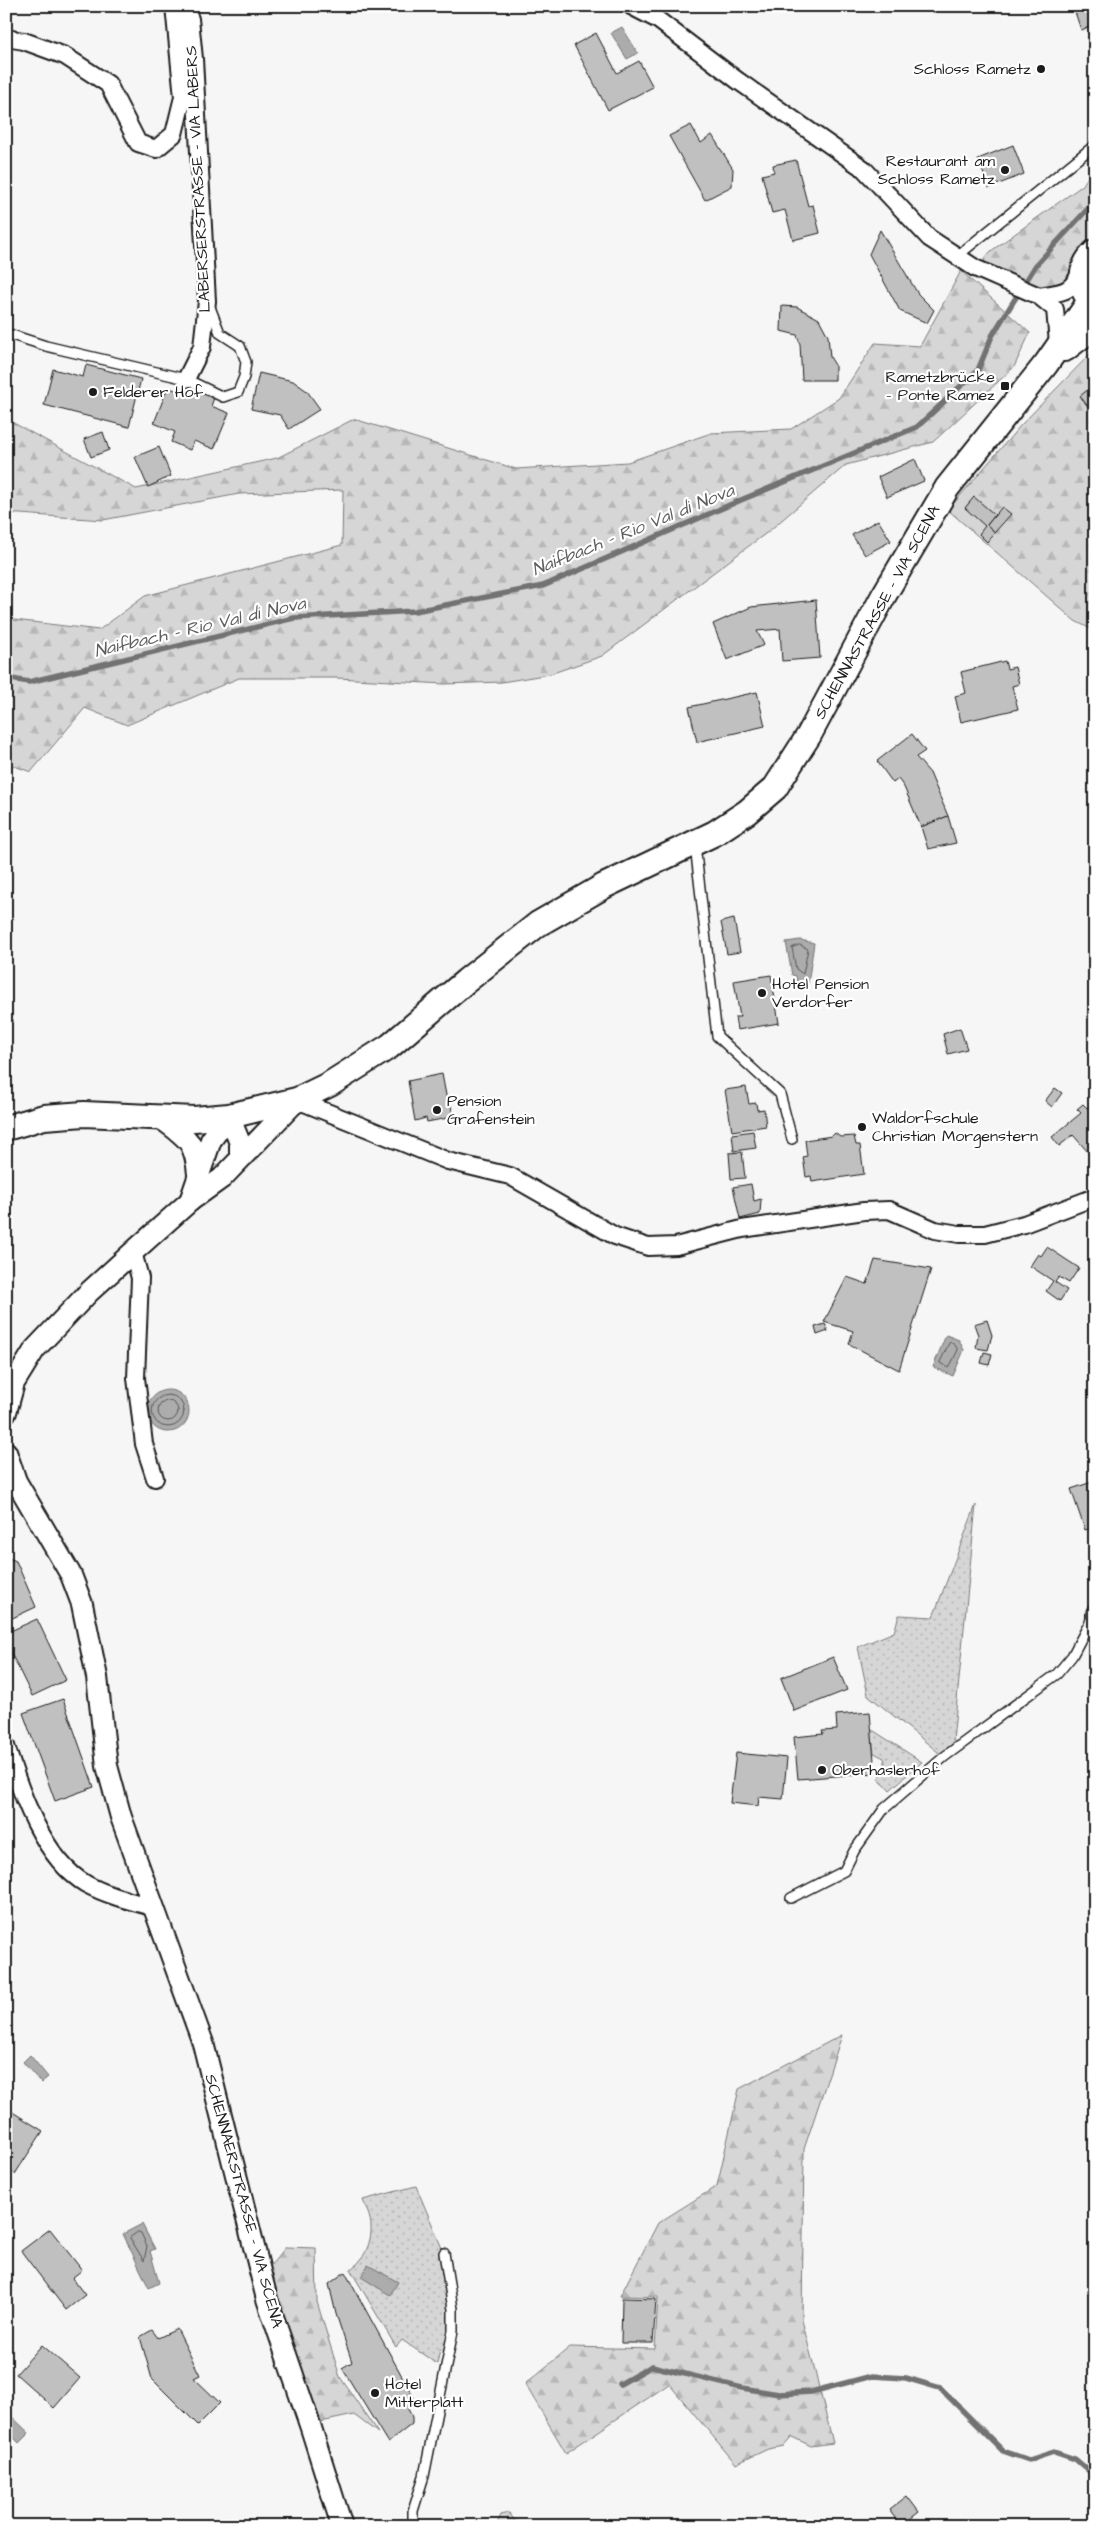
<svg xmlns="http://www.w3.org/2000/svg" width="1101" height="2532" font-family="'Architects Daughter',sans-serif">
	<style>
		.grass { fill: url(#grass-dots); stroke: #797979 }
		.forest { fill: url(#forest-firs); stroke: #797979 }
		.water { fill: #acacac; stroke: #727272 }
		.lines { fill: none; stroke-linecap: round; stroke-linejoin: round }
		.shore { stroke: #565656; stroke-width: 1 }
		.stream { stroke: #727272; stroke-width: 5.5 }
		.building { fill: #c0c0c0; stroke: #1c1c1c }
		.service-casing { stroke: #1c1c1c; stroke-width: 12 }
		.minor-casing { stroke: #1c1c1c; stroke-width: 20 }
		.tertiary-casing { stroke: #1c1c1c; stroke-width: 24 }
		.secondary-casing { stroke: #1c1c1c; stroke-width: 28 }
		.service { stroke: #fff; stroke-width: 9 }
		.minor { stroke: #fff; stroke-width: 16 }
		.tertiary { stroke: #fff; stroke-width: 20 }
		.secondary { stroke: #fff; stroke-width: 24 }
		.poi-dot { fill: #1c1c1c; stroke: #fff; stroke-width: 2 }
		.labels { text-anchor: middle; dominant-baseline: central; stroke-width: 4.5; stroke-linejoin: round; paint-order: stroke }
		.poi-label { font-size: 16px; fill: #1c1c1c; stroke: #fff; text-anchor: start }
		.street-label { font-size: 16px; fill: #1c1c1c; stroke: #fff }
		.water-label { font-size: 18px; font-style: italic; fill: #5d5d5d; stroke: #fff }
	</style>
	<defs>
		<pattern id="grass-dots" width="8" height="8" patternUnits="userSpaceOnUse" patternTransform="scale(1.25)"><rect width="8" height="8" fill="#d6d6d6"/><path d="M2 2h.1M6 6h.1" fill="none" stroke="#b7b7b7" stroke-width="1.8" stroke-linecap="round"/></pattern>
		<pattern id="forest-firs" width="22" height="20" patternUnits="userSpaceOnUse" patternTransform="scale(1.25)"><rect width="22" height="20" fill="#d6d6d6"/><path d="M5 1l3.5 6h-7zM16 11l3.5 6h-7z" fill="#b7b7b7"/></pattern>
	</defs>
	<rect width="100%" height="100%" fill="#f6f6f6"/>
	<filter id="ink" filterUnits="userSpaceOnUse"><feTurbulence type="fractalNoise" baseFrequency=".02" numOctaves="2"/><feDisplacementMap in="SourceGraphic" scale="10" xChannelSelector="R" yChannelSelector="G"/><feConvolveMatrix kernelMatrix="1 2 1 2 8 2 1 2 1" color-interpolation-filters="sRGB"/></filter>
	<g filter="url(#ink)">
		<g class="grass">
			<path d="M976 1505 953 1741 963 1742 944 1757 868 1695 858 1647 894 1632 899 1615 933 1617Z"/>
			<path d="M871 1729 922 1762 890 1790 878 1779 886 1767 884 1758 874 1753Z"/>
			<path d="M416 2186 444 2253 453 2309 447 2352 440 2349 437 2364 402 2340 396 2347 350 2269C363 2263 372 2242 371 2227 371 2218 366 2208 363 2200Z"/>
			<path d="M509 2513 519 2526H496L501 2515Z"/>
		</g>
		<g class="forest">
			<path d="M1095 165V244L1067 284 1050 289 1034 286 984 262 985 258 991 251 1083 185Z"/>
			<path d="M961 271 1030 333 1014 367 933 442 846 465 769 531 602 656 550 674 502 682 444 684 337 678H239L127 725 85 708 31 772 6 763V619L99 630 145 596 342 545 343 490 239 494 103 520 6 513V419L136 489 277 458 354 419 516 469 628 462 711 433 791 429 839 398 875 343 920 346Z"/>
			<path d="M1095 349V631L1075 621 948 510 1020 426Z"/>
			<path d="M842 2035 804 2149 802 2320 833 2443 811 2446 792 2437 784 2446 768 2449 736 2464 669 2384 566 2453 525 2384 570 2347 655 2349 658 2297 620 2296 658 2223 717 2186 739 2089Z"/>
			<path d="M286 2247 316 2248 317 2302 340 2377 378 2433 354 2415 321 2422 281 2340 261 2277Z"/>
		</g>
		<g class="water">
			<path d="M622 27 638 53 627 59 611 33Z"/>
			<path d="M800 940 814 943 808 984 797 985 796 976 792 975 786 942Z"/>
			<path d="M946 1335 959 1340 964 1350 953 1376 933 1367Z"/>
			<circle cx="168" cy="1411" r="21"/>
			<path d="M30 2055 48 2077 41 2083 23 2062Z"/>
			<path d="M142 2224 155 2249 150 2251 159 2283 149 2288 123 2234Z"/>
			<path d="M368 2265 398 2282 390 2295 361 2277Z"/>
			<path d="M6 2411 29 2433 19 2443 6 2430Z"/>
		</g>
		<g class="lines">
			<g class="shore">
				<path d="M800 945 808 949 803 974 796 969 792 948Z"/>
				<path d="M950 1342 955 1345 958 1350 949 1368 940 1363Z"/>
				<circle cx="168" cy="1411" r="16"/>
				<circle cx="168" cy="1411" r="10"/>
				<path d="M138 2232 141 2233 147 2246 144 2261 130 2238Z"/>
			</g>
			<g class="stream">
				<path d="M6 678 29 682 294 618 415 611 543 586 741 500 917 427 978 370 992 336 1036 265 1095 201"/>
				<path d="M620 2384 652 2366 742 2388 779 2394 811 2392 872 2376 906 2378 940 2388 1003 2451 1029 2460 1054 2452 1075 2459 1095 2476"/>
			</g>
		</g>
		<g class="building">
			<path d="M1073 6H1095V25L1081 30Z"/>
			<path d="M596 33 617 73 639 61 653 87 608 110 574 45Z"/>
			<path d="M691 125 701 143 712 135 733 169 732 186 705 200 669 136Z"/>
			<path d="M1013 145 1024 174 989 188 978 159Z"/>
			<path d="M796 160 808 206 813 205 820 233 793 240 785 210 772 213 762 175 774 172 773 165Z"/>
			<path d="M880 230 918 294 934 310 927 323 900 311 869 254Z"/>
			<path d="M782 306 797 307 819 319 828 336 830 357 835 365V380H802L800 344 797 335 781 331Z"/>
			<path d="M86 365 141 379 129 427 44 405 53 369 83 377Z"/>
			<path d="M259 373 293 381 307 391 320 409 289 429 280 415 251 409Z"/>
			<path d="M1095 384V416L1080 396Z"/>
			<path d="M168 387 191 397 193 390 214 398 211 406 229 413 214 449 194 441 190 450 171 442 175 432 154 423Z"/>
			<path d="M103 432 109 450 91 457 84 439Z"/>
			<path d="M159 447 171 476 148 487 135 457Z"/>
			<path d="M915 459 924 481 887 497 878 477Z"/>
			<path d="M974 497 995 515 987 525 995 532 987 542 979 534 985 526 965 508Z"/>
			<path d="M1002 507 1011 514 995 532 987 525Z"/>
			<path d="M878 520 891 541 865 555 852 535Z"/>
			<path d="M816 600 820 658 782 661 780 629 757 631 764 645 727 660 713 624 751 607Z"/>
			<path d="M1005 661 1007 669 1015 667 1019 684 1012 686 1018 709 961 722 955 696 966 693 961 672Z"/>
			<path d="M757 692 765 726 697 742 689 707Z"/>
			<path d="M912 734 925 751 916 757 930 773 948 816 921 827 904 787 898 779 893 783 877 761Z"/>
			<path d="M948 816 956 843 928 849 921 827Z"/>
			<path d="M734 919 740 952 727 954 721 922Z"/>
			<path d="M771 975 779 1023 737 1030 735 1017H740L734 981Z"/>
			<path d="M960 1028 967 1049 948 1054 943 1034Z"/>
			<path d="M442 1074 448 1106 451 1105 453 1117 427 1122 426 1118 415 1121 408 1081Z"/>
			<path d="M746 1087 749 1104 756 1103 757 1110 764 1109 766 1126 732 1131 725 1090Z"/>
			<path d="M1055 1088 1062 1093 1052 1107 1045 1101Z"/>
			<path d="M1094 1102 1095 1103V1160L1073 1135 1059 1146 1052 1137 1081 1113 1077 1109 1083 1104 1087 1108Z"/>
			<path d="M753 1131 756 1148 734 1151 732 1134Z"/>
			<path d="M835 1133 840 1137 854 1136 856 1145H860L864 1174 812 1182 811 1176 806 1177 803 1157 807 1156 805 1140 832 1136Z"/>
			<path d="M742 1152 745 1178 731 1179 729 1153Z"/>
			<path d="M751 1184 754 1201 761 1199 760 1214 740 1219 733 1187Z"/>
			<path d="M1047 1247 1079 1268 1069 1283 1059 1277 1055 1282 1067 1290 1060 1301 1046 1291 1053 1281 1030 1266 1038 1254 1041 1256Z"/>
			<path d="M875 1260 931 1269 899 1370 849 1344 853 1331 824 1322 847 1277 867 1284Z"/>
			<path d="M987 1320 992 1335 988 1350 976 1348 978 1335 974 1324Z"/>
			<path d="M825 1324 828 1331 817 1335 815 1327Z"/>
			<path d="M984 1352 992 1354 989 1365 981 1363Z"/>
			<path d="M1095 1481V1527L1085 1530 1071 1489Z"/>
			<path d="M6 1557 16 1561 36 1607 6 1621Z"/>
			<path d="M37 1619 66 1680 32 1696 6 1643V1633Z"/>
			<path d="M833 1657 847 1690 794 1711 781 1678Z"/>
			<path d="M63 1699 94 1787 55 1801 23 1713Z"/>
			<path d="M870 1712 875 1773 798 1779 794 1737 823 1734 822 1731 837 1730 836 1715Z"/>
			<path d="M736 1753 787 1758 783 1799 759 1797 758 1806 730 1803Z"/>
			<path d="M6 2108 43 2131 15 2174 6 2169Z"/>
			<path d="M50 2229 82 2270 72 2278 85 2295 66 2310 21 2251Z"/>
			<path d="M345 2272 415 2400 408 2409 412 2417V2424L388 2443 342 2368 352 2362 336 2314 329 2284Z"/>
			<path d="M622 2298 656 2299 653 2343H621Z"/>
			<path d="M177 2329 200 2375 194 2378 220 2403 198 2425 152 2379 140 2337 152 2330 158 2338Z"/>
			<path d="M42 2345 80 2378 54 2408 16 2374Z"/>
			<path d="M907 2496 919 2512 901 2526 889 2510Z"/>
		</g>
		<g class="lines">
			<defs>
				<g id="service">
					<path d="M956 257 1095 145"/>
					<path d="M6 333 46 346 186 379 223 397 238 392 244 377 246 362 240 346 220 333 210 307"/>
					<path d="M695 845 717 1036 780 1094 792 1139"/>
					<path d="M791 1898 844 1871 854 1851 884 1809 944 1757 1057 1674 1072 1656 1093 1616"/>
					<path d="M413 2526V2511L424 2476 453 2331V2309L444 2253"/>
				</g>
				<g id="minor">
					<path d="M184 6 190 19 194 59 207 301 202 347 186 379"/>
					<path d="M631 6 658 20 737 80 864 169 929 238 975 268 1039 296 1055 309 1058 344"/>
					<path d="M6 38 24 41 65 56 108 84 138 143 156 149 174 134 183 97 174 6"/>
					<path d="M1039 296C1063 292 1070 294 1082 270"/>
					<path d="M297 1100 448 1161 510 1176 615 1236 648 1247 676 1246 742 1229 864 1211 889 1210 935 1230 959 1234H985L1024 1224 1095 1197"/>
					<path d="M133 1252 140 1278 136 1378 144 1444 155 1478"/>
					<path d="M1095 1613V1620"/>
					<path d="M6 1746C20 1791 43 1859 86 1884 106 1895 130 1901 152 1907"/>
				</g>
				<g id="tertiary">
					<path d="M159 1117C186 1137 195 1140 198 1174"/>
					<path d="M190 1201 211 1140 229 1116 240 1143V1157"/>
					<path d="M6 1412 14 1383 35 1349 89 1292 133 1252 190 1201 222 1178 297 1100"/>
					<path d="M6 1452 16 1481 71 1575 82 1604 97 1677 107 1766 121 1817 203 2043 267 2299 311 2428 342 2526"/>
				</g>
				<g id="secondary">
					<path d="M1095 252C1079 267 1077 290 1095 305"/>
					<path d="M1065 349 1095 326"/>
					<path d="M6 1128 44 1117 84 1114 194 1119 229 1116 297 1100 330 1084 390 1046 466 981 538 924 604 886 715 833 747 812 775 788 809 735 884 595 947 488 1046 364 1090 301"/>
				</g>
			</defs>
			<use href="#service" class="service-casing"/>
			<use href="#minor" class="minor-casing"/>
			<use href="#tertiary" class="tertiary-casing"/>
			<use href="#secondary" class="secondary-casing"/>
			<use href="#service" class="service"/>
			<use href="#minor" class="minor"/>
			<use href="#tertiary" class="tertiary"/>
			<use href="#secondary" class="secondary"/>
		</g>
	</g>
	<g class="poi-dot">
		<circle cx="1041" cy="69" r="5"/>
		<circle cx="1005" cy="170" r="5"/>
		<rect x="1000" y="381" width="10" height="10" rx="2.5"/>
		<circle cx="93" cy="392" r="5"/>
		<circle cx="762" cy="993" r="5"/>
		<circle cx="437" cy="1110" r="5"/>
		<circle cx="862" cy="1127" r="5"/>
		<circle cx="822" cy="1770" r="5"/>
		<circle cx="375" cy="2393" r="5"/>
	</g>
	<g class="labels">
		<g class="poi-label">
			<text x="1031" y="69" text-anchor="end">Schloss Rametz</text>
			<text x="995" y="161" text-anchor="end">Restaurant am<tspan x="995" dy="18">Schloss Rametz</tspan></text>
			<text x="995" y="377" text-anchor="end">Rametzbrücke<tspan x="995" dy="18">- Ponte Ramez</tspan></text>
			<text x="103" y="392">Felderer Hof</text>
			<text x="772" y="984">Hotel Pension<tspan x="772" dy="18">Verdorfer</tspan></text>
			<text x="447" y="1101">Pension<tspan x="447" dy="18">Grafenstein</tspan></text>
			<text x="872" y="1118">Waldorfschule<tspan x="872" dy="18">Christian Morgenstern</tspan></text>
			<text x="832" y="1770">Oberhaslerhof</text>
			<text x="385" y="2384">Hotel<tspan x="385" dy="18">Mitterplatt</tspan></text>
		</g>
		<g class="street-label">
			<text transform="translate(198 179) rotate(-93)">LABERSERSTRASSE - VIA LABERS</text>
			<text transform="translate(877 612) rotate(-61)">SCHENNASTRASSE - VIA SCENA</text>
			<text transform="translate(244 2201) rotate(75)">SCHENNAERSTRASSE - VIA SCENA</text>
		</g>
		<g class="water-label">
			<text transform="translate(633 530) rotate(-22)">Naifbach - Rio Val di Nova</text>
			<text transform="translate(200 627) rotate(-13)">Naifbach - Rio Val di Nova</text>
		</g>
	</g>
	<rect width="1101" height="2532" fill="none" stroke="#fff" stroke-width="25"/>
	<rect x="12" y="12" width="1076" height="2507" fill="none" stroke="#1c1c1c" stroke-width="2" filter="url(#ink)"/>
</svg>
